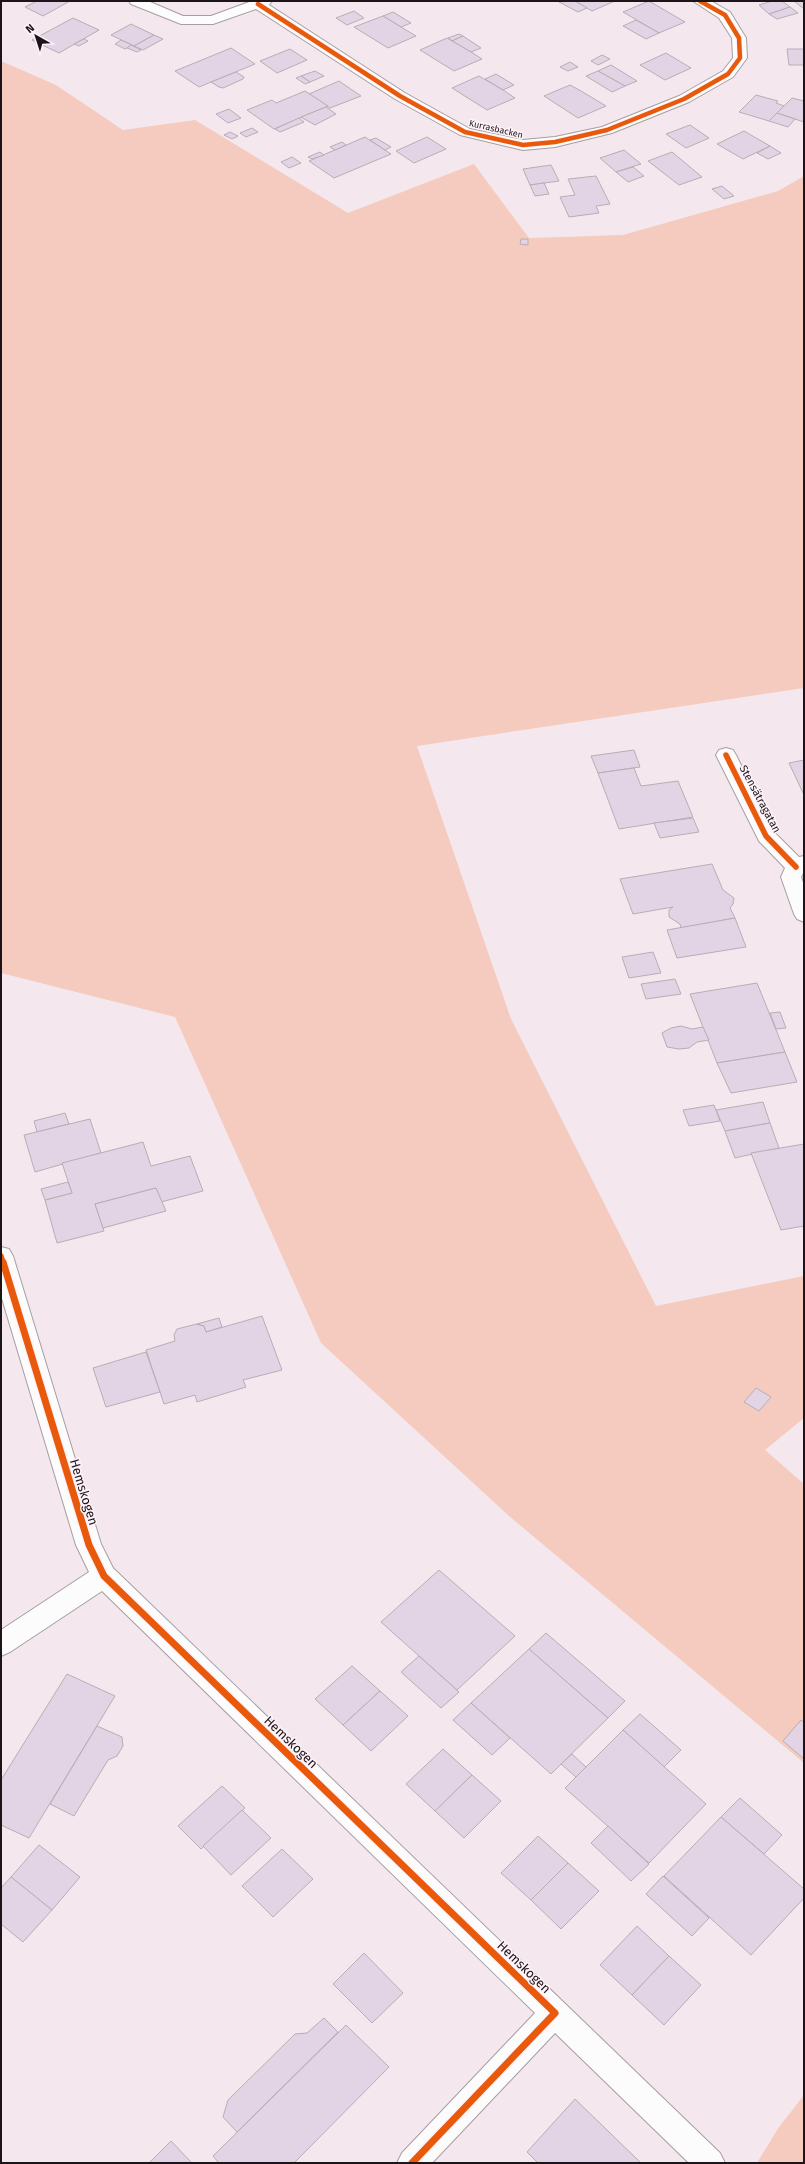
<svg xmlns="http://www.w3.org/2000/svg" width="805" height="2164" font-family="'Fira Sans',sans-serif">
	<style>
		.green { fill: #f5cbbf }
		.building { fill: #e2d4e4; stroke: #b6aeb5 }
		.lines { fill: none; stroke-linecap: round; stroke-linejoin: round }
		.street-casing { stroke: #a69da2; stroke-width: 2 }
		.street { fill: #fdfcfc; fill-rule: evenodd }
		.cycleway-far2-casing { stroke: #fdf3f9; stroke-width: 6 }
		.cycleway-far1-casing { stroke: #fdf3f9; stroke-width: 8 }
		.cycleway-casing { stroke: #fdf3f9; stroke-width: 10 }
		.cycleway-far2 { stroke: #e8590c; stroke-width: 4.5 }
		.cycleway-far1 { stroke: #e8590c; stroke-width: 5.5 }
		.cycleway { stroke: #e8590c; stroke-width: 7 }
		.labels { text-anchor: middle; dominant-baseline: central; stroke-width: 3; stroke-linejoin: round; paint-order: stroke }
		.far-street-label { font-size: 9px; fill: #1c1419; stroke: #fdf3f9 }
		.street-label { font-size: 11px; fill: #1c1419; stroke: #fdf3f9 }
		.near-street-label { font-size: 13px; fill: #1c1419; stroke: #fdf3f9 }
	</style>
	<rect width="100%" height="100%" fill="#f4e8ee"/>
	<g class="green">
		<path d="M1 61 56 85 123 130 195 120 348 213 474 164 529 238 623 235 778 191 804 176V688L417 746 511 1019 656 1306 804 1276V1418L765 1450 804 1484V1763L509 1516 321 1343 175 1017 1 973Z"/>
		<path d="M804 2095V2163H757L779 2127Z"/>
	</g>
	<g class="building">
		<path d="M37 1H70L43 16 25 7Z"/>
		<path d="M575 1H615L592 11Z"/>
		<path d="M575 1 587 8 578 12 559 2Z"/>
		<path d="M649 1 685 22 659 33 623 12Z"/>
		<path d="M772 1H782L790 7 769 14 759 5Z"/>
		<path d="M794 1H804V9Z"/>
		<path d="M790 7 798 13 777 19 769 14Z"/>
		<path d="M354 11 364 18 347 25 336 18Z"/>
		<path d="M393 12 411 23 401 27 383 16Z"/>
		<path d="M383 16 401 27 416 36 388 48 354 27Z"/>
		<path d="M73 18 99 30 59 53 32 40Z"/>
		<path d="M636 20 659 33 646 39 623 26Z"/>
		<path d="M131 24 154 35 134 46 111 35Z"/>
		<path d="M459 34 463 36 452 41 448 38Z"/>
		<path d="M154 35 163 39 143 50 134 46Z"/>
		<path d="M463 36 481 48 471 52 452 41Z"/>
		<path d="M447 38 471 52 482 59 454 71 420 50Z"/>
		<path d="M84 39 88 41 79 46 74 44Z"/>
		<path d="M121 40 132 45 125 49 115 44Z"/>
		<path d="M131 45 141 50 137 52 127 48Z"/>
		<path d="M231 48 255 64 199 87 175 71Z"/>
		<path d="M290 49 307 60 277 73 260 61Z"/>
		<path d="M787 49H804V65H789Z"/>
		<path d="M666 53 691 68 665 80 640 65Z"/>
		<path d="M602 55 610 59 598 65 591 61Z"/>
		<path d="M570 62 578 67 568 71 560 67Z"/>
		<path d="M611 65 637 81 625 86 598 71Z"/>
		<path d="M315 71 324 76 310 82 301 76Z"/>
		<path d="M598 71 625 86 612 92 586 76Z"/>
		<path d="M236 72 244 77 243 79 223 88 219 87 211 82Z"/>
		<path d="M496 74 514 85 503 90 485 79Z"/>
		<path d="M301 76 310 82 305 84 296 78Z"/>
		<path d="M479 76 503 90 515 98 487 110 452 88Z"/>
		<path d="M339 81 361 96 330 108 309 94Z"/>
		<path d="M570 85 581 91 606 106 578 118 544 96Z"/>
		<path d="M305 91 328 106 274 129 247 110 272 100 276 103Z"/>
		<path d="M756 95 778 101 776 103 784 106 769 121 739 112Z"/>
		<path d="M792 98 804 101V122L777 113Z"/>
		<path d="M326 107 336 114 315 125 301 117Z"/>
		<path d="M229 109 241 118 228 123 216 114Z"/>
		<path d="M777 113 795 119 788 127 769 121Z"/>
		<path d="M299 118 304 122 280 132 275 129Z"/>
		<path d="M690 125 709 138 686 148 666 134Z"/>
		<path d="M252 128 258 132 246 137 240 133Z"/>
		<path d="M744 131 770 146 743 159 717 144Z"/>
		<path d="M230 132 238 136 232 139 224 135Z"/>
		<path d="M365 137 391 154 334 178 309 161Z"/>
		<path d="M427 137 446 149 414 163 396 151Z"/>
		<path d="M376 138 391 147 385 150 370 140Z"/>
		<path d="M342 142 346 145 335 150 330 147Z"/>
		<path d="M770 146 781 153 768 159 757 153Z"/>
		<path d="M624 150 641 164 616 172 600 158Z"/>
		<path d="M320 152 324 155 312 159 308 157Z"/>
		<path d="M672 152 702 177 679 185 648 161Z"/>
		<path d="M292 157 301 163 289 168 281 162Z"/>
		<path d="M551 165 559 181 530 185 523 169Z"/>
		<path d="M633 167 644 176 628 182 616 172Z"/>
		<path d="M596 176 610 204 596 206 599 213 569 217 560 197 575 195 568 179Z"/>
		<path d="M544 183 549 194 535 196 530 185Z"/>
		<path d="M722 186 734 196 724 199 712 189Z"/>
		<path d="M521 239H528V245L520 244Z"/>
		<path d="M634 750 640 767 598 773 591 756Z"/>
		<path d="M804 760V795L789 763Z"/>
		<path d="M634 768 641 786 678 781 693 817 619 829 598 773Z"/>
		<path d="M693 818 699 832 660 838 654 823Z"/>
		<path d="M712 864 723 890 734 898 733 904 730 908 735 918 681 928 680 924 669 917V910L673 907 633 914 620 879Z"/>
		<path d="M735 918 746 947 677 958 667 930Z"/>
		<path d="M653 952 661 973 629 978 622 957Z"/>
		<path d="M675 979 681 994 646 999 641 984Z"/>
		<path d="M757 983 785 1052 717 1063 690 994Z"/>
		<path d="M780 1012 786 1028 776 1029 770 1013Z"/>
		<path d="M681 1026 692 1029 703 1027 709 1040 697 1042 689 1048 679 1049 667 1047 662 1033 671 1028Z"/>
		<path d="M785 1052 797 1082 731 1093 717 1063Z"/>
		<path d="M763 1102 770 1123 725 1131 716 1110Z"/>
		<path d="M714 1105 720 1121 689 1126 683 1110Z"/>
		<path d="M65 1113 69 1124 37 1132 34 1121Z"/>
		<path d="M90 1119 101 1153 35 1172 24 1135Z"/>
		<path d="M770 1123 779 1148 735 1158 725 1131Z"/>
		<path d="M143 1142 151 1166 190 1156 203 1191 161 1202 156 1188 95 1204 104 1231 57 1243 45 1200 72 1193 62 1163Z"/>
		<path d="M804 1144V1226L781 1230 751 1153Z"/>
		<path d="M68 1182 72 1193 45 1200 41 1189Z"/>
		<path d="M156 1188 166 1211 103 1228 95 1204Z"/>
		<path d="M262 1316 282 1370 243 1380 246 1387 197 1402 195 1395 164 1404 146 1350 175 1341 174 1335 177 1329 197 1324 204 1326 206 1332Z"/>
		<path d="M219 1318 222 1327 206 1332 204 1326 197 1324Z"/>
		<path d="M146 1352 160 1392 106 1407 93 1368Z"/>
		<path d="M756 1388 771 1397 759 1411 744 1402Z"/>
		<path d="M439 1570 515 1636 457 1690 381 1622Z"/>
		<path d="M546 1633 625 1701 608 1718 529 1649Z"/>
		<path d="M529 1649 608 1718 551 1774 471 1703Z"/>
		<path d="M419 1656 459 1692 441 1708 401 1672Z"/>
		<path d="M352 1666 380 1691 343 1725 315 1699Z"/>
		<path d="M67 1674 115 1696 29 1838 1 1825V1780Z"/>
		<path d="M380 1691 408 1716 371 1751 343 1725Z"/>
		<path d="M471 1703 510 1738 492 1755 453 1720Z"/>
		<path d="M640 1714 681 1750 664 1767 623 1730Z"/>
		<path d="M801 1720 804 1723V1759L783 1741Z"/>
		<path d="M97 1726 122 1737 123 1746 117 1756 108 1760 74 1816 50 1804Z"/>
		<path d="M623 1730 706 1804 649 1863 565 1788Z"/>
		<path d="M443 1749 472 1775 435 1811 406 1784Z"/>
		<path d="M572 1754 586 1767 576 1777 561 1764Z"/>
		<path d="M472 1775 501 1801 464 1838 435 1811Z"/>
		<path d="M222 1786 245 1808 201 1849 178 1826Z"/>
		<path d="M740 1798 782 1835 764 1854 721 1817Z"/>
		<path d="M242 1810 271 1838 231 1875 203 1846Z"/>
		<path d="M721 1817 804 1889V1898L751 1955 664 1876Z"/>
		<path d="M608 1826 649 1864 631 1881 591 1843Z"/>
		<path d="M538 1836 568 1863 531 1900 501 1873Z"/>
		<path d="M39 1845 80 1877 52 1910 11 1877Z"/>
		<path d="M282 1849 313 1879 273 1917 242 1886Z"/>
		<path d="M568 1863 599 1891 561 1929 531 1900Z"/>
		<path d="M663 1876 709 1918 692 1936 646 1894Z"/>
		<path d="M11 1877 52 1910 23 1942 1 1924V1888Z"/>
		<path d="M637 1926 669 1956 632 1995 600 1965Z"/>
		<path d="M364 1953 403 1993 372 2023 333 1984Z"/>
		<path d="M669 1956 701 1985 664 2025 632 1995Z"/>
		<path d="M324 2018 338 2032 237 2132 223 2117 228 2100 295 2034 307 2033Z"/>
		<path d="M346 2025 389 2067 294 2163H219L213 2156Z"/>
		<path d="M575 2099 641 2163H538L527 2152Z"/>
		<path d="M171 2141 192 2163H149Z"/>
	</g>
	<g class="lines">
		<defs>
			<g id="street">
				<path d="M129 1H148L183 16H211L252 1H272L269 5 405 93 470 129 523 140 555 137 602 127 679 96 723 71 733 58 732 38 719 18 693 1H711L730 12 746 38 747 58 733 77 689 102 612 133 555 147 523 150 460 135 395 99 256 9 213 24H181L131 4Z"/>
				<path d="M726 748 733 750 736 755 774 832 799 857 804 856V872L801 877 804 885V922L797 919 794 914 781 877 785 868 759 841 716 755 719 750Z"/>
				<path d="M1 1247 9 1249 13 1256 101 1544 113 1568 720 2153 725 2163H689L555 2033 432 2163H397L402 2153 535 2013 102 1591 10 1652 1 1656V1630L89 1572 76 1545 1 1295Z"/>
			</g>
		</defs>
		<use href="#street" class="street-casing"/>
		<use href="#street" class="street"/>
		<defs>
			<path id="cycleway-far2" d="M258 4 400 96 465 132 523 145 555 142 607 130 684 99 728 74 740 58 739 38 725 15 700 1"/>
			<g id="cycleway-far1">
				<path d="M726 755 766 836 796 867"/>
				<path d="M1 1256 3 1263"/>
			</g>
			<path id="cycleway" d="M3 1262 89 1545 104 1576 555 2013 412 2163"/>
		</defs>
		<use href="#cycleway-far2" class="cycleway-far2-casing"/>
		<use href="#cycleway-far1" class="cycleway-far1-casing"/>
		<use href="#cycleway" class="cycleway-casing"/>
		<use href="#cycleway-far2" class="cycleway-far2"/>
		<use href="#cycleway-far1" class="cycleway-far1"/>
		<use href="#cycleway" class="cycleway"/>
	</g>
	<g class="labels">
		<g class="far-street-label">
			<text transform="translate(496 129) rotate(13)">Kurrasbacken</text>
		</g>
		<g class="street-label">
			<text transform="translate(760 799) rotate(62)">Stensätragatan</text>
		</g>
		<g class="near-street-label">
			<text transform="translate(84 1492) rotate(73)">Hemskogen</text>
			<text transform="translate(291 1742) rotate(44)">Hemskogen</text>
			<text transform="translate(524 1967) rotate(44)">Hemskogen</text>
		</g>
	</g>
	<rect width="805" height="2164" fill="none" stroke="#1c1419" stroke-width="4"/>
	<g transform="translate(36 36) rotate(321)" stroke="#fdf3f9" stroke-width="3" paint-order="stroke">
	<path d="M0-3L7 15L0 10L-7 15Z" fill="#1c1419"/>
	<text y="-6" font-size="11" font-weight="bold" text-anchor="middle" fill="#1c1419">N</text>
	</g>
</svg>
